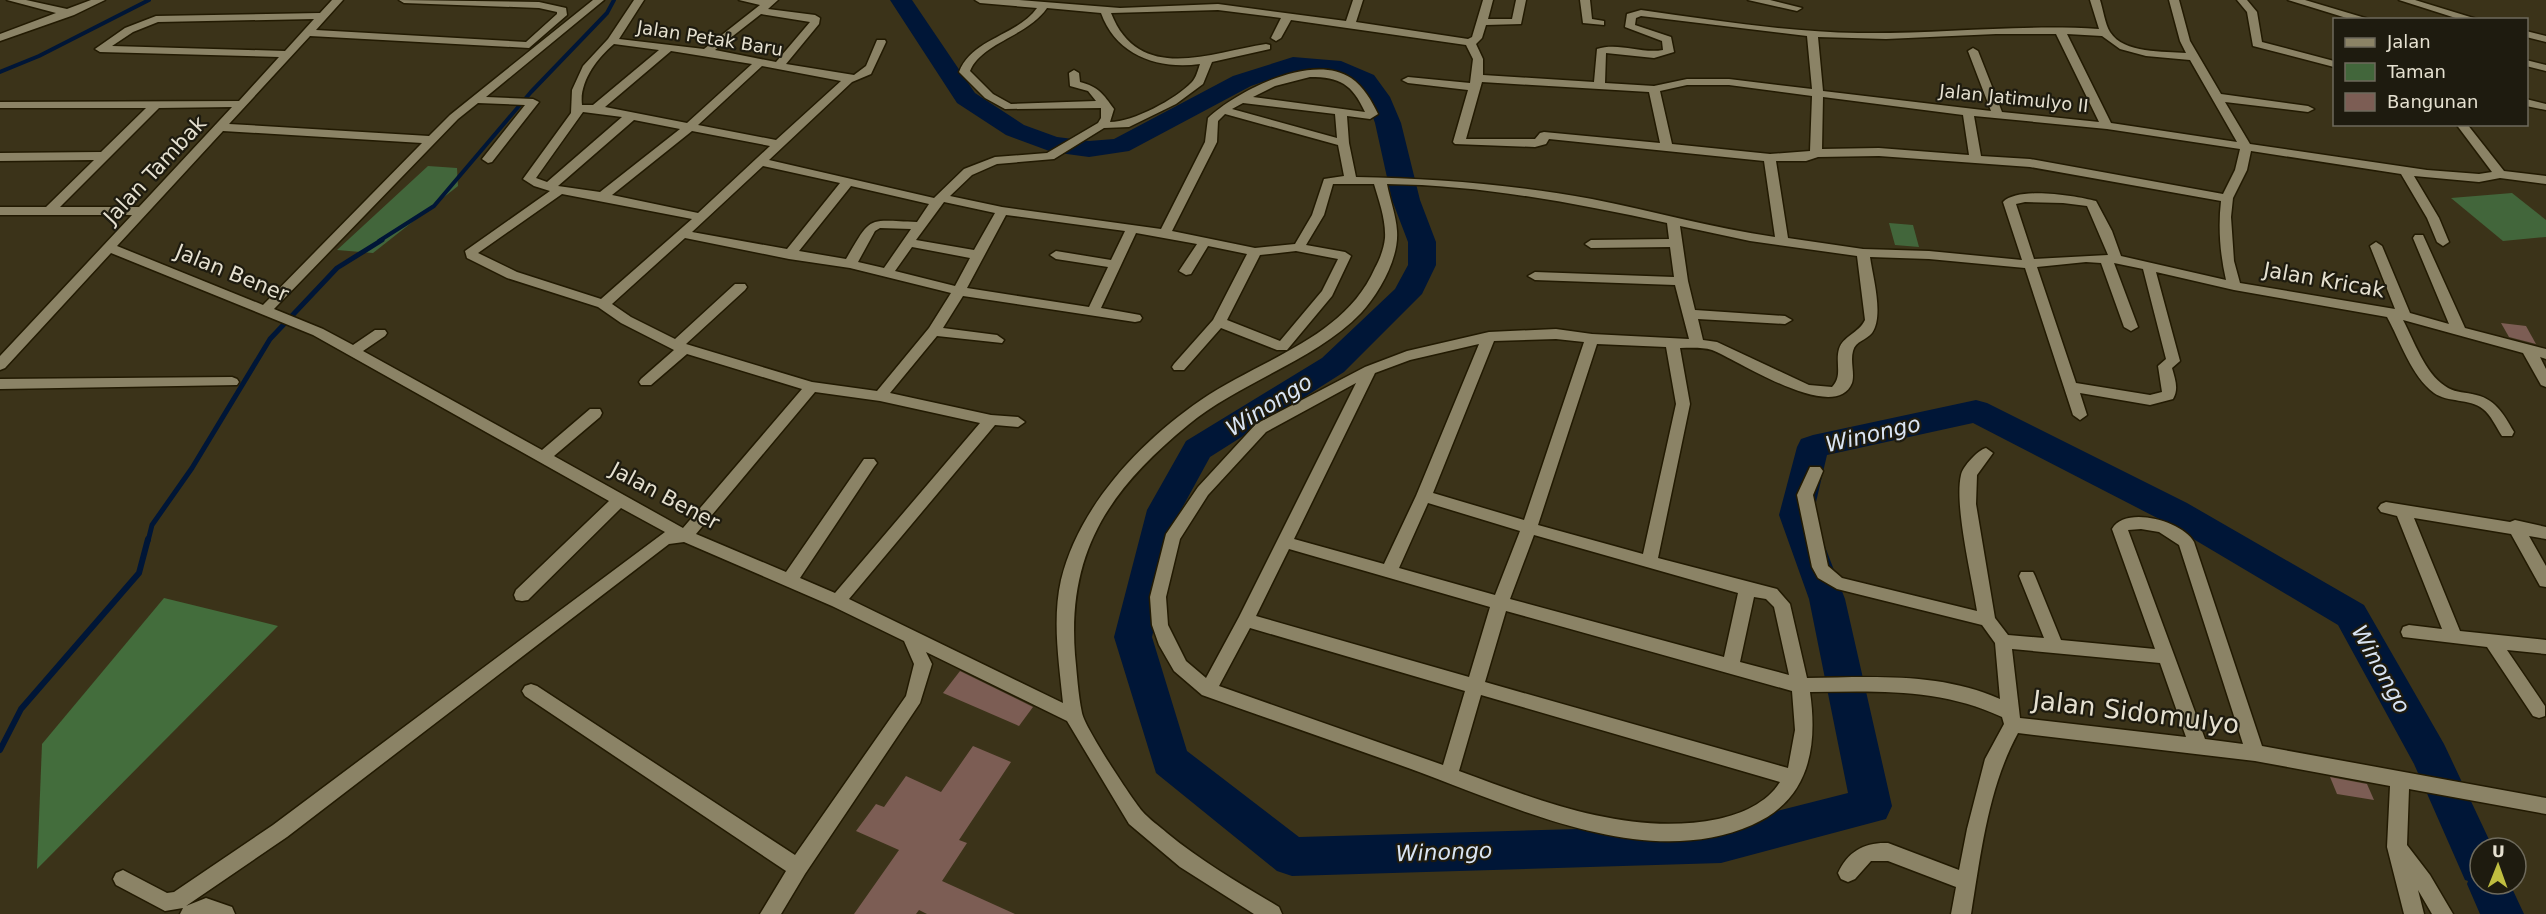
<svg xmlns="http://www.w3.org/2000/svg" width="2546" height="914" font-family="'DejaVu Sans',sans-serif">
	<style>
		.green { fill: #42663b }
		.forest { fill: #436d3c }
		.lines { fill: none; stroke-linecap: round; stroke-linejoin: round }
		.stream-far2 { stroke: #001637; stroke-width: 4 }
		.stream-far1 { stroke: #001637; stroke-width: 5 }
		.stream { stroke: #001637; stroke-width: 6 }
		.river { fill: #001637; fill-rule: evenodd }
		.building { fill: #7c5d54 }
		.street-casing { stroke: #221a02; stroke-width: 3 }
		.street { fill: #8b8366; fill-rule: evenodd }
		.labels { text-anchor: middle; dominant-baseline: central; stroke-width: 4.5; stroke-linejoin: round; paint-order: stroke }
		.far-street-label { font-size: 18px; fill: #e5e0d0; stroke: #1e1b0f }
		.street-label { font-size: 21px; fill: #e5e0d0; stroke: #1e1b0f }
		.water-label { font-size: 22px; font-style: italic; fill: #dae5f4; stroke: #1e1b0f }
		.near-street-label { font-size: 26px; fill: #e5e0d0; stroke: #1e1b0f }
	</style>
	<rect width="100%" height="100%" fill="#3b3319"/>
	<g class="green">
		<path d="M428 166 457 168 458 186 373 253 337 250Z"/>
		<path d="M2512 193 2546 220V237L2503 241 2451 198Z"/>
		<path d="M1889 223 1913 225 1919 247 1895 245Z"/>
	</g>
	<path class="forest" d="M164 598 278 626 37 869 42 744Z"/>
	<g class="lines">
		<g class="stream-far2">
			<path d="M0 72 39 56 149 0"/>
			<path d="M379 241 434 206 531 92 607 13 614 0"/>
		</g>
		<path class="stream-far1" d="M148 541 152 525 192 468 270 339 337 268 382 240"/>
		<path class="stream" d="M0 750 21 709 139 573 148 539"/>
		<path class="river" d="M890 0H912L975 93 1024 125 1057 137 1089 141 1114 139 1233 76 1293 57 1341 61 1374 75 1390 97 1401 123 1420 200 1436 242V265L1422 294 1344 372 1210 457 1181 510 1152 637 1187 751 1299 837 1721 825 1848 793 1809 599 1779 515 1797 447 1801 439 1813 435 1976 400 1987 403 2187 503 2364 605 2444 744 2493 848H2480V884H2510L2524 914H2480L2467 884 2468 881 2465 880 2414 764 2338 625 2163 521 1973 423 1827 455 1813 515 1845 599 1892 806 1886 819 1721 863 1292 876 1277 871 1156 773 1114 637 1147 510 1186 441 1322 358 1395 289 1408 265V242L1392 200 1375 123 1366 98 1356 85 1334 74 1295 71 1251 86 1129 151 1089 157 1052 152 1006 135 957 103Z"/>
	</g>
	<g class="building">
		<path d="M2501 323 2526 326 2536 344 2509 337Z"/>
		<path d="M960 671 1033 707 1019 726 943 693Z"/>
		<path d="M973 746 1011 762 959 840 967 843 942 881 1015 914H927L919 910 916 914H854L899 850 856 831 876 804 884 807 906 776 941 792Z"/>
		<path d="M2330 777 2367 784 2374 800 2337 794Z"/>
	</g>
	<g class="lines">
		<defs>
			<g id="street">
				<path d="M7 0H26L67 9 91 0H105L74 15 0 41V34L56 13Z"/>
				<path d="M332 0H343L316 30 526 42 557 14V12L539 8 404 3 399 0 539 2 566 8 567 15 529 48 310 36 229 124 429 136 450 115 593 0H604L486 97 533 99 539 102 492 162 488 163 482 159 525 105 478 103 458 119 274 309 323 329 353 345 375 330H385L387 333 385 336 363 351 542 450 590 409H600L602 413 600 417 554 456 683 528 802 389 687 354 651 385H641L639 382 641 379 674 350 621 323 598 307 507 278 467 258 465 251 550 191 534 186 523 179 571 113 572 90 583 66 608 39 634 0H644L619 39 704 49 760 5 739 0H778L768 9 815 15 820 18 819 24 786 64 854 75 866 66 877 40H885L886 42 871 74 852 82 769 160 934 198 964 169 995 157 1047 153 1098 123 1101 118V108L1005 109 985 98 959 72C972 38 1017 36 1037 8L980 3 975 0H1019L1120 8 1218 4 1346 21 1353 0H1363L1356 22 1468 39 1472 37 1483 0H1493L1488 19H1512L1516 0H1526L1521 24 1486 25 1482 38 1476 44 1483 59V75L1594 82 1597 49C1619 42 1641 54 1663 50L1662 41 1625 27 1627 14 1641 10C1713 20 1786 32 1858 33 1939 34 2019 24 2099 29L2090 0H2100C2103 9 2105 24 2110 32 2124 54 2164 51 2186 53L2180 41 2169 0H2179L2190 41 2221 94 2308 106 2314 109 2308 112 2225 102 2250 144 2427 170 2479 174 2492 172 2456 124H2467L2504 171 2546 176V184L2500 178 2479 182 2414 176 2439 218 2449 242 2443 246 2437 242 2427 218 2401 174 2251 151 2247 170 2233 198 2231 217 2234 261 2240 283 2395 309 2370 246 2376 242 2382 246 2410 313 2449 324 2413 238 2415 235H2423L2465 328 2546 349V359L2540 357 2546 369V387L2541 385 2523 353 2403 320C2414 341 2425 373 2445 386 2453 392 2462 392 2472 394 2495 398 2503 413 2514 432L2512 436H2502C2496 427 2491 415 2483 409 2469 398 2448 403 2434 393 2411 376 2400 340 2387 317L2234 290 2156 272 2180 361 2172 368C2175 379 2179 389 2173 399L2150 405 2080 393 2087 415 2080 420 2073 415 2025 268 1929 259 1870 257C1873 278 1884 316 1872 333 1867 340 1855 341 1853 351 1850 361 1855 374 1852 383 1835 425 1738 360 1712 350 1702 347 1690 348 1680 348L1690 404 1658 558 1777 589 1790 604 1807 678C1871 677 1940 672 2000 699L1995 643 1982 625 1837 589 1818 578 1812 567 1797 495 1810 467H1820L1823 471 1813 495 1828 566 1842 578 1977 611C1972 578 1954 505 1961 475 1963 466 1978 450 1986 448L1993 453 1977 475 1976 504 1995 618 2008 635 2044 638 2019 576 2021 572H2033L2035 576 2061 640 2155 649 2112 529C2125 505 2183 521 2194 542L2262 746 2546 798V814L2409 789 2407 845 2430 875 2453 914H2432L2418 890 2424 914H2404L2387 847 2390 786 2255 761 2018 733C1988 788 1981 853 1971 914H1951L1956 887 1888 861H1871L1855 879 1848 882 1841 879 1838 873C1848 851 1865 842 1888 843L1959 870 1967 829 1985 759 2004 724 2002 717C1941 688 1876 691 1810 692 1818 748 1809 800 1752 825 1645 872 1513 806 1411 769 1342 744 1272 720 1202 695L1174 671 1159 645 1152 625 1150 597 1166 534 1198 487 1256 424 1365 367 1407 351 1489 332 1556 329 1592 334 1689 339 1675 285 1535 280 1528 276 1535 272 1674 277 1670 247 1591 248 1585 244 1591 240 1669 239 1667 223C1574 203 1481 185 1387 184 1390 200 1396 215 1397 231 1399 259 1379 293 1361 313 1316 360 1240 382 1188 425 1110 489 1067 551 1075 655 1077 674 1078 694 1082 713 1085 728 1130 796 1142 811 1149 819 1159 826 1167 833 1202 862 1241 884 1279 907L1282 914H1254L1180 867 1129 824 1067 721 926 652 932 664 920 703 805 874 781 914H760L786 871 525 696 522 691 525 686 531 684 537 686 795 855 906 696 914 664 904 641 832 606 684 542 669 544 287 837 186 906 206 898 232 907 235 914H180L183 908 165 911 116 885 113 879 116 873 123 870 167 893 174 892 273 825 665 532 621 508 528 600 522 601 516 600 514 595 516 590 609 501 313 335 111 253 5 368 0 370V356L132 215H0V207H46L94 160 0 161V153L101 152 146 108H0V102L239 101 279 57 100 52 95 49 125 28 156 16 320 13ZM1047 8 1101 13C1116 55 1158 70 1200 64 1198 70 1196 78 1192 82 1176 99 1133 122 1110 122L1114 109C1103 94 1099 87 1080 82L1079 73 1074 70 1069 73 1070 86 1088 91 1096 101 1011 104 993 94 970 71C981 43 1028 36 1047 8ZM1218 10 1281 18 1271 38 1276 41 1281 38 1291 20 1466 45 1473 59 1470 83 1408 77 1402 80 1408 83 1468 90 1453 142 1455 144 1535 147 1546 144 1549 139 1764 161 1775 237C1713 228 1653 211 1592 199 1514 185 1435 178 1356 177L1349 143 1347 116 1370 119 1378 114C1371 100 1364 87 1351 78 1312 52 1237 91 1208 118L1205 142 1161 229 1002 207 950 196 972 175 997 164 1054 159 1104 128 1129 127 1176 104 1203 84 1212 62 1270 49V45L1266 44C1212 52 1139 85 1111 13ZM761 14 810 22 776 62 715 50ZM1641 16 1807 36 1812 89 1729 79H1687L1654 86 1605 83 1606 53 1654 58 1674 52 1671 37 1635 25 1636 18ZM314 19 285 51 112 46 133 32 158 22ZM1996 34H2056L2099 122 2002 112 1978 51 1973 48 1968 51 1991 111 1823 91 1818 37 1886 39ZM2067 34 2102 36 2120 49 2146 56 2190 60 2237 142 2111 123ZM614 44 659 50 593 105H582C579 82 597 58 614 44ZM671 51 752 64 687 123 605 107ZM762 66 841 81 776 140 698 125ZM1310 77C1340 77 1352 84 1365 112L1253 97 1275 86ZM1482 82 1649 92 1660 143 1544 132 1540 133 1535 139H1466ZM1687 85H1729L1812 96 1810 151 1770 154 1672 144 1660 91ZM1823 97 1963 115 1969 155 1879 148 1822 149ZM1243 103 1335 114 1337 138 1232 109ZM232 107 139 207H60L159 108ZM583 112 622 117 547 182 536 178ZM1225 114 1338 145 1344 176 1324 179 1312 215 1295 244 1255 248 1172 231 1217 142 1218 121ZM1974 116 2107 129 2240 149 2235 170 2223 194 2030 159 1981 156ZM634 120 680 129 600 192 558 186ZM223 131 422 143 263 305 117 246ZM692 131 770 146 698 213 612 195ZM1879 156 2030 167 2221 201C2218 227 2220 254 2226 280L2121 256 2112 231 2096 201C2076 196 2019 186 2003 202L2022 260 1929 251 1863 249 1788 238 1776 161H1806L1818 157ZM763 166 840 183 787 249 692 232ZM1333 184H1374C1379 201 1386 220 1385 238 1384 248 1380 259 1375 268 1344 339 1260 359 1201 400 1140 442 1079 506 1061 580 1052 620 1059 662 1063 703L849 599 995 425 1018 427 1025 422 1018 417 991 415 890 393 937 336 1002 343 1004 340 997 335 943 328 963 296 1135 322 1140 321 1142 318 1140 315 1101 308 1136 233 1197 244 1179 271 1186 275 1191 274 1208 246 1247 254 1213 320 1174 364 1172 367 1174 370H1184L1221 328 1277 350H1287L1332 296 1351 256 1345 252 1306 245 1324 215ZM851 186 929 204 917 222C866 220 872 215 846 259L799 251ZM562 194 692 219 601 299 517 272 478 253ZM944 202 995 213 974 250 916 240ZM2025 202 2063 203 2087 206 2108 255 2034 259 2016 204ZM1006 215 1125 231 1111 260 1056 251 1050 255 1056 259 1108 267 1089 307 967 288ZM1680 226 1750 241 1857 256 1865 320C1859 333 1843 336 1839 349 1835 363 1843 376 1832 387L1809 385 1717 342 1703 340 1698 319 1785 324 1792 320 1785 316 1695 310 1688 281ZM880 228 911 229 884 268 858 262 875 231ZM685 238 789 259 850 268 951 293 929 328 877 391 812 382 686 344 745 290 747 287 745 284H735L675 339 631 317 612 304ZM912 247 970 258 955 286 895 271ZM1296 251 1338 259 1322 291 1280 341 1227 320 1260 255ZM2086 262 2101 263 2124 327 2131 331 2138 327 2114 263 2143 269 2166 359 2158 366 2162 392 2150 395 2076 383 2037 267ZM1556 339 1584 342 1524 520 1433 493 1494 341ZM1479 344 1416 496 1384 564 1294 539 1375 373 1410 360ZM1597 344 1666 347 1676 404 1643 554 1538 525ZM1356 383 1239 617 1206 678 1186 661 1168 625 1166 597 1180 539 1208 495 1266 432ZM815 392 880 401 980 423 835 593 800 578 874 467 877 463 874 459H864L786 572 696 534ZM1428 503 1520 531 1495 595 1399 568ZM2141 529 2159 532 2179 545 2243 744 2205 739 2128 530ZM1534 535 1738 593 1724 657 1510 599ZM1289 549 1490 607 1469 677 1256 616ZM1754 597 1766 599 1774 607 1789 675 1740 662ZM1506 611 1792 691 1795 730 1788 768 1485 682ZM1250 628 1465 691 1443 765 1219 686ZM2012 649 2160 663 2186 737 2020 718ZM1481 695 1780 782C1767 803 1741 814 1718 819 1630 837 1541 801 1459 771Z"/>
				<path d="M1580 0H1590L1592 19 1604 21V25L1583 23Z"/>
				<path d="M1748 0H1770L1802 8 1797 11Z"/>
				<path d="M2237 0H2247L2257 12 2262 42 2334 61V67L2253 46 2247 12Z"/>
				<path d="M2288 0H2305L2372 20H2353Z"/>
				<path d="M2399 0H2415L2480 20H2462Z"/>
				<path d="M2526 31 2546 36V42L2526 37Z"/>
				<path d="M2526 60 2546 65V71L2526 66Z"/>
				<path d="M2526 99 2546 104V110L2526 106Z"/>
				<path d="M232 377 237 379 239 382 237 385 0 389V379Z"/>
				<path d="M2386 502 2510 522 2515 520 2546 527V539L2529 536 2546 566V587L2540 586 2511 534 2414 518 2460 631 2546 640V654L2507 650 2545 706V716L2539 718 2533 716 2487 647 2403 637 2401 632 2403 627 2409 625 2442 629 2397 516 2381 512 2378 508 2381 504Z"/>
			</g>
		</defs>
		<use href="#street" class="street-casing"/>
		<use href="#street" class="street"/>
	</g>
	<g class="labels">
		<g class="far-street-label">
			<text transform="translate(710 38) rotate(9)">Jalan Petak Baru</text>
			<text transform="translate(2014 98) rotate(6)">Jalan Jatimulyo II</text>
		</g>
		<g class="street-label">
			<text transform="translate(155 170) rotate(-47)">Jalan Tambak</text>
			<text transform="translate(232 273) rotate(22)">Jalan Bener</text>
			<text transform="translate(2324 280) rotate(10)">Jalan Kricak</text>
			<text transform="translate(665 496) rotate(28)">Jalan Bener</text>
		</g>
		<g class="water-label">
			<text transform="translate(1269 405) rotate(-32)">Winongo</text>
			<text transform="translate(1873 434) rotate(-13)">Winongo</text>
			<text transform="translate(2381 669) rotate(61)">Winongo</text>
			<text transform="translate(1444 852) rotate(-2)">Winongo</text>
		</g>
		<g class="near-street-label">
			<text transform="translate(2136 712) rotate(7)">Jalan Sidomulyo</text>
		</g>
	</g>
	<rect x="2333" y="18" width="195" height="108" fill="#1e1b0f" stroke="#6e6a5c" stroke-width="1.5"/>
	<rect x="2345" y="38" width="30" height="9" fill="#8b8366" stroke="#6e6a5c" stroke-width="1.5"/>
	<text x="2387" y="48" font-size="18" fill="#e5e0d0">Jalan</text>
	<rect x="2345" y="63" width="30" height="18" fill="#42663b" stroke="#6e6a5c" stroke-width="1.5"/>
	<text x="2387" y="78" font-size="18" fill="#e5e0d0">Taman</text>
	<rect x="2345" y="93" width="30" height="18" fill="#7c5d54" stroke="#6e6a5c" stroke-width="1.5"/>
	<text x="2387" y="108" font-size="18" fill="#e5e0d0">Bangunan</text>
	<g transform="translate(2498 866) rotate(1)"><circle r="28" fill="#1e1b0f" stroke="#6e6a5c" stroke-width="1.5"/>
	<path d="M0-4.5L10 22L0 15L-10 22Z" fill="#c0be40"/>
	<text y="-9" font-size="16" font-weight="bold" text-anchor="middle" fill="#e5e0d0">U</text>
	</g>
</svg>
